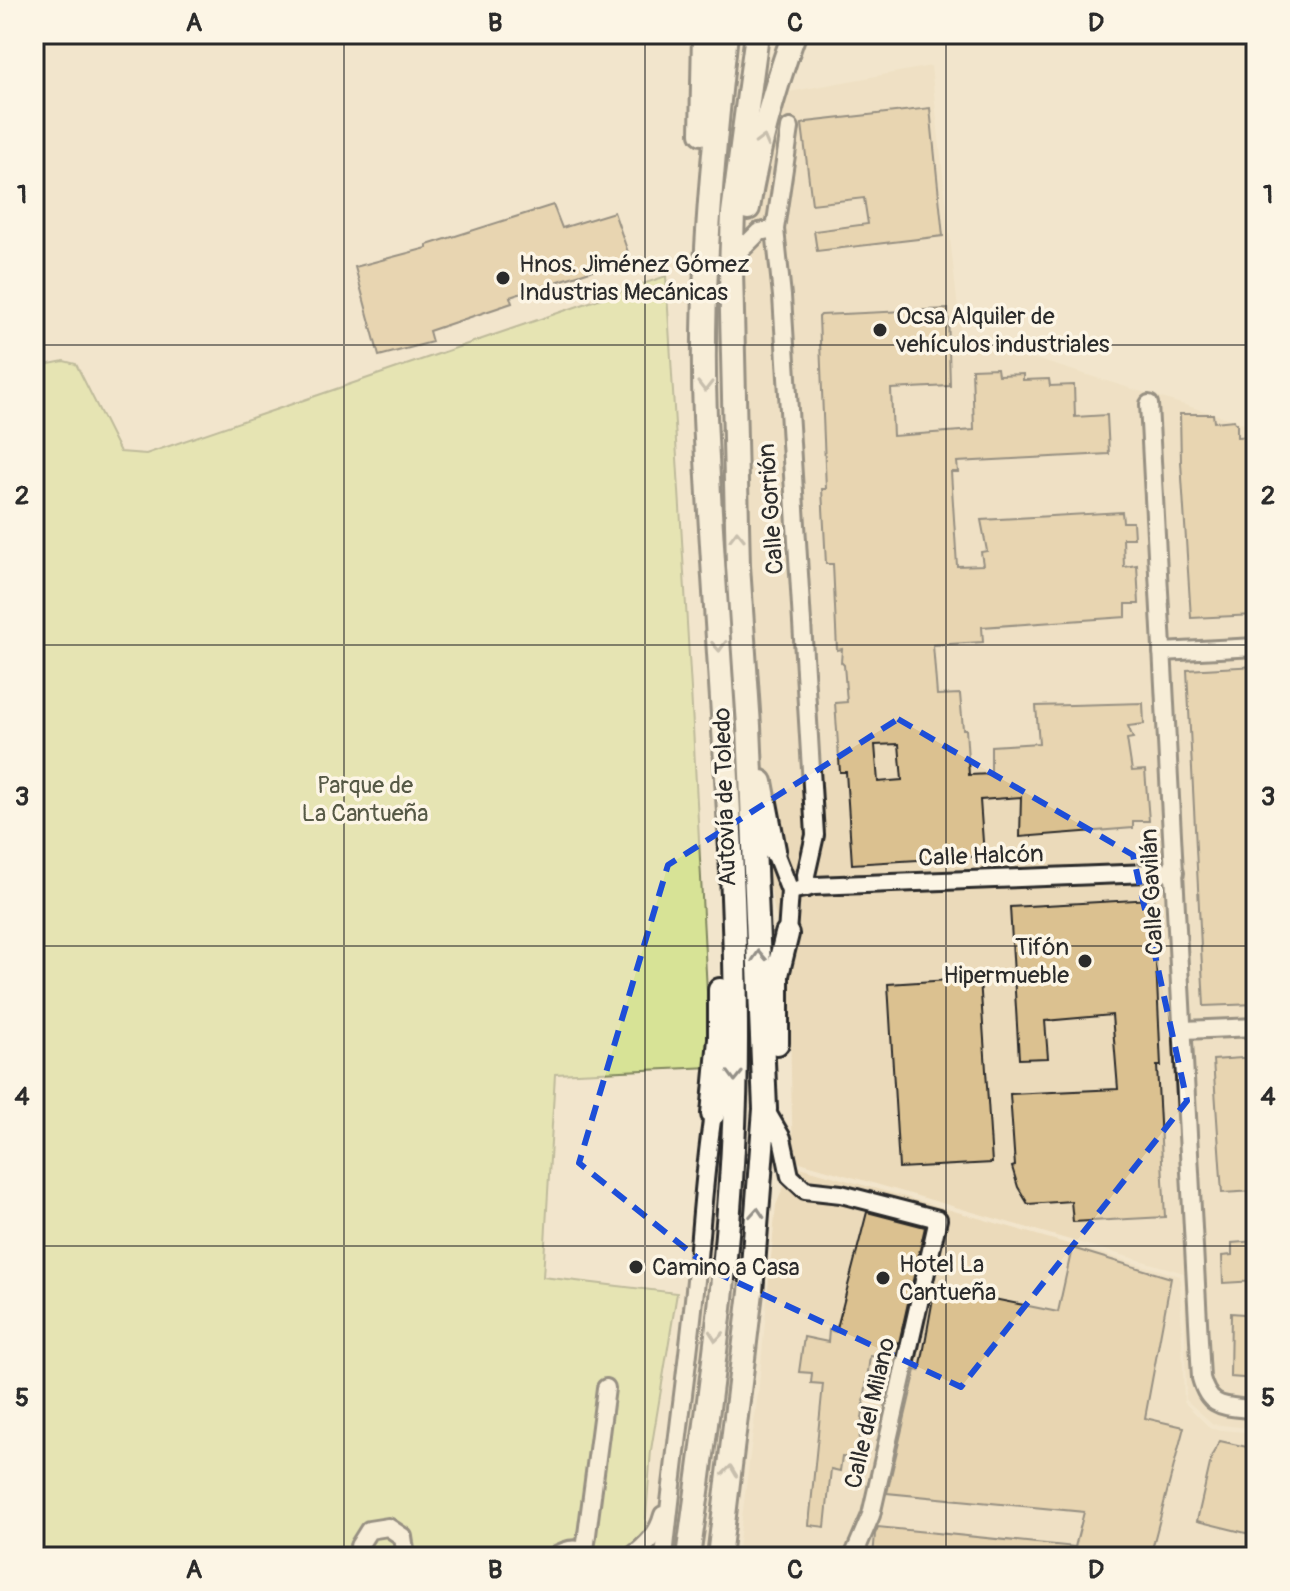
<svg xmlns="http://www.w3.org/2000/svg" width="1290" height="1591" font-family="Pangolin,sans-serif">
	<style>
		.built { fill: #ebdaba }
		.green { fill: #d7e396; stroke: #818760; stroke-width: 2 }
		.building { fill: #dbc190; stroke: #2b2b2b; stroke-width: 2; fill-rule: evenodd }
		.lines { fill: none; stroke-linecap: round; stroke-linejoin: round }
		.minor-casing { stroke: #2b2b2b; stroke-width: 22 }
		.highway-casing { stroke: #2b2b2b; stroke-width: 28 }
		.minor { stroke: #fcf5e5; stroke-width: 16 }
		.highway { stroke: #fcf5e5; stroke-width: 22 }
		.oneway { stroke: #949088 }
		.marked { fill: none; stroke: #1d4ed8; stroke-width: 6; stroke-dasharray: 16 10; stroke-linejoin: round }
		.grid { fill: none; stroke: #2b2b2b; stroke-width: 2; stroke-opacity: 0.55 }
		.poi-dot { fill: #2b2b2b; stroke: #fcf5e5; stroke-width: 3 }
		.labels { text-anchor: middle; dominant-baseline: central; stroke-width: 7; stroke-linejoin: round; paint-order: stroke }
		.poi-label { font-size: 24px; fill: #2b2b2b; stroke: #fcf5e5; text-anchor: start }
		.street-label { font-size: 24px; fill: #2b2b2b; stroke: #fcf5e5 }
		.park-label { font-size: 24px; fill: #565946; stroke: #fcf5e5 }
		.neatline { fill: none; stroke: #2b2b2b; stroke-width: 3 }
		.grid-label { font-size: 26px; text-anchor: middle; font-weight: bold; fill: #2b2b2b }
	</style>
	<rect width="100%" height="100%" fill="#f2e5cc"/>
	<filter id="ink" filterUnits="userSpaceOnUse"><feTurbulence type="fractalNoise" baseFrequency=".0125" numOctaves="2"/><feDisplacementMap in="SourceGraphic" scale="16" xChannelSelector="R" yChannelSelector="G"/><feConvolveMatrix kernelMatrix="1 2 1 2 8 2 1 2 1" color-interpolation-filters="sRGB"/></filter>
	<g filter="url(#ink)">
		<g class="built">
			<path d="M931 66 961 336 1256 427V1429L1213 1424 1186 1400 1184 1273 793 1160 789 986 765 861 745 476 738 291 783 93Z"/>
			<path d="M793 1165 1180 1276 1184 1402 1211 1429 1256 1433V1557H737L759 1385 776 1205Z"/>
		</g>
		<path class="green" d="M666 276 691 689 711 1067 555 1074 543 1277 677 1293 651 1450 643 1557H34V367L64 361 76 364 120 452 146 454Z"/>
		<g class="building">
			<path d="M930 108 943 236 817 251 814 231 868 224 864 198 812 204 802 124 807 123V122Z"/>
			<path d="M553 205 562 228 614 212 630 258 510 297 512 303 429 331 432 342 379 356 355 267 427 248V245Z"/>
			<path d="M948 309 950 386 891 389 893 436 974 430 972 369 997 368 998 375 1023 374V380L1049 379 1050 386 1074 385 1075 417 1107 415 1109 454 957 462 958 472H951L957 566 983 565 981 552 987 551 981 520 1122 512 1123 522H1133L1134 538H1123L1124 567 1137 565 1139 604H1126V617L982 627 983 642 933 645 937 695 960 694 963 729H966L969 775 991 774V746L1039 743 1036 706 1143 703 1144 724 1128 726 1133 738 1127 739 1132 771 1145 770 1149 821H1133V828L1020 837 1021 797 980 800 984 856 852 864 846 772H840L835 703 847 702 844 665 841 662 842 649 837 650 833 564H826L822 489H826L819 317 821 315ZM899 744 902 780 878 782 875 745Z"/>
			<path d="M1180 414H1213L1214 422 1234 420 1235 423H1237V437L1256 436V615L1191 618 1181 462Z"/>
			<path d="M1256 666V1004L1204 1006 1187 670Z"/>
			<path d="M1153 899 1161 1066H1157L1165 1217 1073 1222 1071 1201 1028 1204 1018 1187 1012 1167 1015 1166 1010 1094 1118 1089 1112 1015 1045 1021 1048 1058 1019 1059 1010 907Z"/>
			<path d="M980 978 992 1163 899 1168 888 984Z"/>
			<path d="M1256 1057V1191L1222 1193 1213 1060Z"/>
			<path d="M867 1212 925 1227 899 1343 896 1342 891 1358 870 1356 857 1458 842 1457 840 1471 831 1469 825 1527 809 1525 823 1384 811 1383 812 1373 799 1372 804 1337 828 1342 829 1330 836 1332Z"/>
			<path d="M1256 1241V1281L1223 1283 1222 1256 1232 1255V1243Z"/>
			<path d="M1072 1248 1171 1278 1145 1418 1184 1427 1150 1557H873L875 1534 878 1527 1075 1547 1084 1512 887 1493 916 1370 920 1371 935 1287 1058 1312Z"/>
			<path d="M1231 1313 1256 1315V1379L1230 1377Z"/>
			<path d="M1220 1441 1256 1449V1526L1254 1535 1197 1521 1212 1455Z"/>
		</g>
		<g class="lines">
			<defs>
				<g id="minor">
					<path d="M790 128 775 229 782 296 815 835 806 875 807 888"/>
					<path d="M742 249 759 232 775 229"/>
					<path d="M1149 404 1201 1378C1210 1411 1226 1405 1256 1410"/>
					<path d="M1162 652 1256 647"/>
					<path d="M774 850 790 891 787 934"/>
					<path d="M790 891 814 886 1175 872"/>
					<path d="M1184 1030 1256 1027"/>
					<path d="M765 1109 782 1138 790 1176 805 1190 841 1194 938 1219 871 1515 853 1557"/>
					<path d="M585 1550 606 1388"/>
					<path d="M361 1557 359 1546 369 1530 388 1527 403 1537 406 1557"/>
					<path d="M554 1557C567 1548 579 1546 592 1556"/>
					<path d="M631 1557C647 1545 658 1534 663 1515"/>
					<path d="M664 1557C673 1468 686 1379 695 1290 701 1231 704 1173 713 1114"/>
				</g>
				<g id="highway">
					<path d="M702 133 704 34"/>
					<path d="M748 208C757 152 775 87 794 34"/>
					<path d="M761 782 774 850"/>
					<path d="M777 1043V975L787 934"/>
					<path d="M713 1114 720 1039V990"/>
					<path d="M688 1557C712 1385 736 1212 736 1038 736 830 714 624 705 417 700 289 712 161 726 34"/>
					<path d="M719 1557 751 1292 765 1109 749 726 738 566 731 270 733 213 757 34"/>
				</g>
			</defs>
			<use href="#minor" class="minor-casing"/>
			<use href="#highway" class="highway-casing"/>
			<use href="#minor" class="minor"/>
			<use href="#highway" class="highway"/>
		</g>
		<defs><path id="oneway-chevron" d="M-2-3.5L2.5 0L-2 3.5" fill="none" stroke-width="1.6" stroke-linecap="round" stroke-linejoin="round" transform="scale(2)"/></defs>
		<g class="oneway">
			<use href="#oneway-chevron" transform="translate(763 141) rotate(-75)"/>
			<use href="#oneway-chevron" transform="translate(705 386) rotate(90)"/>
			<use href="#oneway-chevron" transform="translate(737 536) rotate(-91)"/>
			<use href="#oneway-chevron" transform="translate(719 646) rotate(87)"/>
			<use href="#oneway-chevron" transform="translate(759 956) rotate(-93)"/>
			<use href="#oneway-chevron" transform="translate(735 1076) rotate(91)"/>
			<use href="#oneway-chevron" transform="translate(757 1213) rotate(-86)"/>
			<use href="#oneway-chevron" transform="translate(716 1336) rotate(96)"/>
			<use href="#oneway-chevron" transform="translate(730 1471) rotate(-83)"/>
		</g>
	</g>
	<path d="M0 0H1290V1591H0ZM898 719 1133 855 1187 1101 961 1387 715 1272 579 1163 668 865Z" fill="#f2e5cc" fill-opacity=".55" fill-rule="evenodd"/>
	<path class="marked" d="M898 719 1133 855 1187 1101 961 1387 715 1272 579 1163 668 865Z"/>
	<path class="grid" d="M344 34V1557M645 34V1557M946 34V1557M34 345H1256M34 645H1256M34 946H1256M34 1246H1256"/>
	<g class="poi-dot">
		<circle cx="503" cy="278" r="8"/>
		<circle cx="880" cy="330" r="8"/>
		<circle cx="1085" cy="961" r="8"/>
		<circle cx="636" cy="1267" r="8"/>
		<circle cx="883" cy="1278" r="8"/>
	</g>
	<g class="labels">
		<g class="poi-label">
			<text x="519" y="264">Hnos. Jiménez Gómez<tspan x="519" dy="28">Industrias Mecánicas</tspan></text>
			<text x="896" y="316">Ocsa Alquiler de<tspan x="896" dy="28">vehículos industriales</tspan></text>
			<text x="1069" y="947" text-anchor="end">Tifón<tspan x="1069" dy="28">Hipermueble</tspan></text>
			<text x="899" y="1264">Hotel La<tspan x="899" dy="28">Cantueña</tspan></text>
			<text x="652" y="1267">Camino a Casa</text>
		</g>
		<g class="street-label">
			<text transform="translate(771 509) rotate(-94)">Calle Gorrión</text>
			<text transform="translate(725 797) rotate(-92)">Autovía de Toledo</text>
			<text transform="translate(981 856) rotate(-2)">Calle Halcón</text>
			<text transform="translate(1152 892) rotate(-93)">Calle Gavilán</text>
			<text transform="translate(870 1413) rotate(-77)">Calle del Milano</text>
		</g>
		<g class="park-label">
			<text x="365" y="785">Parque de<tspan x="365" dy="28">La Cantueña</tspan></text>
		</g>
	</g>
	<rect width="1290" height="1591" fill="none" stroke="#fcf5e5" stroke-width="88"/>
	<rect x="44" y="44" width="1202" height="1503" class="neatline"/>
	<g class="grid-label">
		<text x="194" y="31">A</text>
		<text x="495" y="31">B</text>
		<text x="795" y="31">C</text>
		<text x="1096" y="31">D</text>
		<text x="22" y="203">1</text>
		<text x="1268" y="203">1</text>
		<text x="22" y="504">2</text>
		<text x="1268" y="504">2</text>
		<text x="22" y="805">3</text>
		<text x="1268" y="805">3</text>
		<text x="22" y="1105">4</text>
		<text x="1268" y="1105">4</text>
		<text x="22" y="1406">5</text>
		<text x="1268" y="1406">5</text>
		<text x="194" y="1578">A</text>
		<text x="495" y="1578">B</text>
		<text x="795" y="1578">C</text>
		<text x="1096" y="1578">D</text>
	</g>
</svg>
